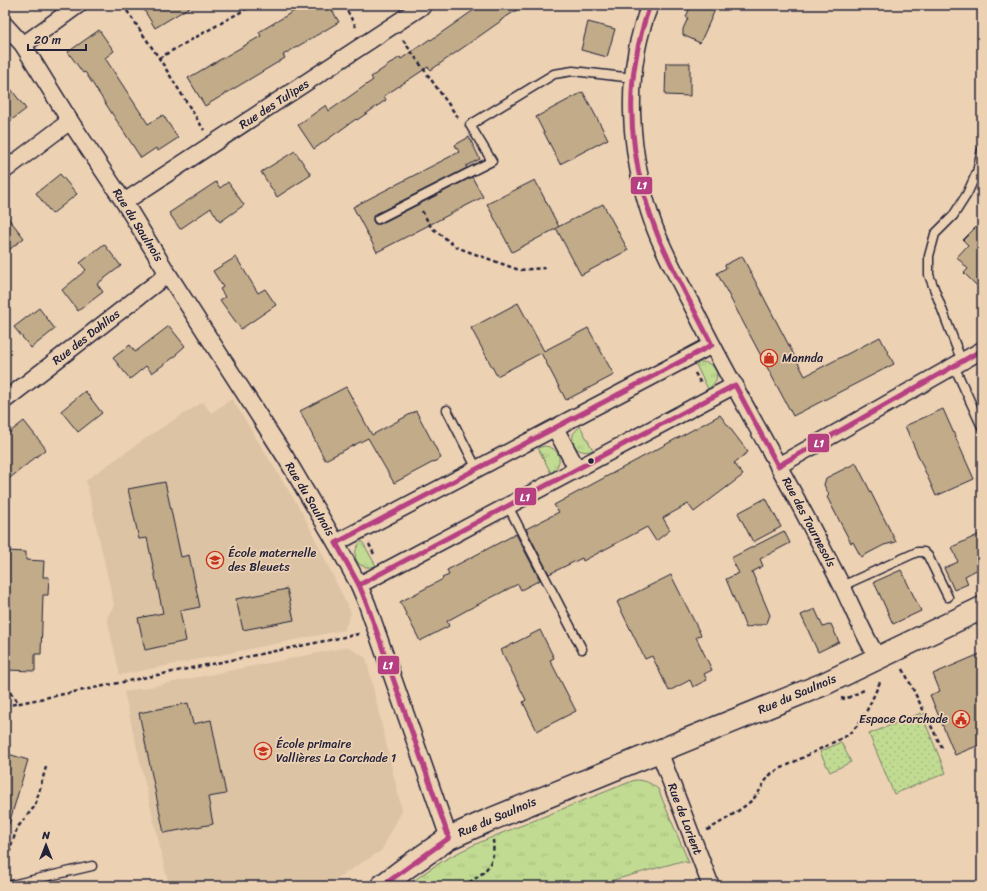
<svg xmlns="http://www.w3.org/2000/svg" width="987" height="891" font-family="Sriracha,sans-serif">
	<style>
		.built { fill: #dbc3a4 }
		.grass { fill: url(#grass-tufts); stroke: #727e66 }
		.park { fill: url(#park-dots); stroke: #727e66 }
		.building { fill: #c1ab88; stroke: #22223b }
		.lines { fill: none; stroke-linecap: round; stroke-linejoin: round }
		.lane-casing { stroke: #22223b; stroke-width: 11 }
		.street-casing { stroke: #22223b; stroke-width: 19 }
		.secondary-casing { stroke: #22223b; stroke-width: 25 }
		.path { stroke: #22223b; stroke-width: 2.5; stroke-dasharray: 4 3; stroke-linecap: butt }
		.lane { stroke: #ecd1b3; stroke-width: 8 }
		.street { stroke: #ecd1b3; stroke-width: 16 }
		.secondary { stroke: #ecd1b3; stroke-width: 22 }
		.bus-1-casing { stroke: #ecd1b3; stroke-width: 8 }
		.bus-1 { stroke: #b63f82; stroke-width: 5 }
		.bus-dot { fill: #22223b; stroke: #ecd1b3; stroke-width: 1.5 }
		.labels { text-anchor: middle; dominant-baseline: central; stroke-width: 3.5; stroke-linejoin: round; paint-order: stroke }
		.street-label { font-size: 12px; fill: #22223b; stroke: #ecd1b3 }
		.poi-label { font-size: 12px; fill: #22223b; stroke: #ecd1b3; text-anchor: start }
		.line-badge { stroke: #ecd1b3; stroke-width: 1.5 }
		.badge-label { font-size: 11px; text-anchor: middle; font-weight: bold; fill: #fff }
	</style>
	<defs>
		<pattern id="grass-tufts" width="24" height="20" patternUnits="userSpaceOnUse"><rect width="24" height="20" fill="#c1db92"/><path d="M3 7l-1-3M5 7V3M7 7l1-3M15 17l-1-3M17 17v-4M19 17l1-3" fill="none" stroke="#a6bc7f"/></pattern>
		<pattern id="park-dots" width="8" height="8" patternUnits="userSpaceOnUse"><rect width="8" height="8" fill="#c1db92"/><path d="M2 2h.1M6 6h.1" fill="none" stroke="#a6bc7f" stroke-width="1.8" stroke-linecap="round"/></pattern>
	</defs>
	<rect width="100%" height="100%" fill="#ecd1b3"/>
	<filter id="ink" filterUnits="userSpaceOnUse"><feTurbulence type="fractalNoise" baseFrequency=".025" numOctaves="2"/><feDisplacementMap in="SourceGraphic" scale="8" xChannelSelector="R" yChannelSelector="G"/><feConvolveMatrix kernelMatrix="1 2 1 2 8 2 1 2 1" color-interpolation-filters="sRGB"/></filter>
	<g filter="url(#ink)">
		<g class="built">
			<path d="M232 399 303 514 351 613 344 630 120 675 107 618 114 605 86 480 155 432 203 402 211 413Z"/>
			<path d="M348 647 366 658 402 811 381 851 324 886H169L124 692Z"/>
		</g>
		<g class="grass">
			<path d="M700 362C718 362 723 379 708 389L696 365Z"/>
			<path d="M580 426 593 450C580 455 571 447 573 434Z"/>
			<path d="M544 446C560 447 565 463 551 473L538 448Z"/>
			<path d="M362 541 376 566C357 572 348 554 362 541Z"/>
			<path d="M635 780C645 780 651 783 658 789L689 863 682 861 592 886H408C442 856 486 839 528 823 564 808 600 794 635 780Z"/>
		</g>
		<g class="park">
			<path d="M921 713 946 773 894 794 869 734Z"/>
			<path d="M841 742 851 762 830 772 820 752Z"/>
		</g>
		<g class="building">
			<path d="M141 5H193L155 28Z"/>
			<path d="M304 5H329L339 22 283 55 285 58 205 106 188 78 261 36 259 32Z"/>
			<path d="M481 5H525L501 20V21L431 70 428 67 384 96 386 100 357 120 356 119 314 149 298 125 326 105 329 111 373 80 371 77 400 57 401 59 430 39 431 40Z"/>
			<path d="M691 5H715L713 9 715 10 700 43 683 35V29L688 18 686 17Z"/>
			<path d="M588 22 615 29 607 57 581 50Z"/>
			<path d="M99 30 114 51 105 58 148 124 163 115 178 138 158 151 156 148 141 158 85 72 83 73 68 52Z"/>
			<path d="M666 63H690V96L665 95Z"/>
			<path d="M5 81 26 109 5 125Z"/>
			<path d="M583 92 608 139 560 164 536 117Z"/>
			<path d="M469 137 480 159 466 166 467 168 376 214 373 216V221L375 224H380L472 177 483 197 377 252 353 207 459 152 455 145Z"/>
			<path d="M295 151 311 175 277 197 261 172Z"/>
			<path d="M60 174 77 194 52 214 36 193Z"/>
			<path d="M535 180 559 227 512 252 487 204Z"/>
			<path d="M216 182 220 188 228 182 244 205 220 222 211 208 180 229 169 213Z"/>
			<path d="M603 204 628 250 581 275 556 228Z"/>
			<path d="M5 214 24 238 5 253Z"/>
			<path d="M982 221V291L964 273 968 269 957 257 968 245 963 240Z"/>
			<path d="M104 244 121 266 97 284 103 292 78 311 62 290 86 270 80 263Z"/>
			<path d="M742 256 805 376 880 337 894 364 793 416 717 273 726 268 725 265Z"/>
			<path d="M236 257 258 293 265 289 276 305 241 329 220 300 225 297 220 289 223 287 213 271Z"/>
			<path d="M518 303 544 351 588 328 614 375 566 400 541 353 497 376 471 328Z"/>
			<path d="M39 308 55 329 31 348 14 327Z"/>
			<path d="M169 326 185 346 176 354 177 355 152 373 146 366 130 379 113 358 130 345 135 352Z"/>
			<path d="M346 387 372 435 416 411 441 458 394 483 368 438 325 460 300 411Z"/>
			<path d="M85 391 102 413 78 432 61 411Z"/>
			<path d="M943 409 974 479 936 496 905 426Z"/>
			<path d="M720 415 748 452 734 463 743 475 694 512 688 504 663 518 670 530 656 541 647 527 583 561 582 558 549 574 526 529 559 512 554 505Z"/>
			<path d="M24 421 46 449 5 482V436Z"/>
			<path d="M856 463 896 542 884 545 861 557 853 542 851 543 840 522 827 497 829 495 824 485 826 478Z"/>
			<path d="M165 482 181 557 189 555 200 607 180 611 186 641 145 650 138 618 163 613 147 538 139 539 128 489Z"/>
			<path d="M766 498 781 527 753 542 738 513Z"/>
			<path d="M784 531 790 543 760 559 763 566 752 572 770 615 767 623 761 625H756L746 628 726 579 739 573 731 558Z"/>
			<path d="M982 533V567L965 576 968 584 954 590 944 568 958 562 952 547Z"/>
			<path d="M516 534 540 580 521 590 518 584 469 609 447 621 449 626 420 641 400 602 443 579 442 578 449 575 447 570Z"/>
			<path d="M8 551 26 552V560L44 561 43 577H49L48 595H43L41 654H35V671L5 670V559L8 560Z"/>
			<path d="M901 570 921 611 893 624 874 582Z"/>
			<path d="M671 575 701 635 696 637 712 670 704 674 707 680 693 687 690 680 669 691 652 656 645 659 617 602Z"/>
			<path d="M287 589 294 620 243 630 236 599Z"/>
			<path d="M815 609 823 627 831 624 839 642 818 652 801 615Z"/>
			<path d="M540 630 554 658 550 660 576 711 537 731 523 702 526 700 501 650Z"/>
			<path d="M982 653V744L955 755 930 695 940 691 933 674Z"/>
			<path d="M188 703 193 724 211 720 226 794 208 797 213 824 164 833 139 713Z"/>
			<path d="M5 753 28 760 9 824 5 823Z"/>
		</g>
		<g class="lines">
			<defs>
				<g id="lane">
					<path d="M378 219 492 161 470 125 554 74 573 71 633 78"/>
					<path d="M962 362 929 275V256L935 234 953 216 967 194 977 172 982 150"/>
					<path d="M954 366 982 427"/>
					<path d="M447 410 477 469"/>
					<path d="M508 506 582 649"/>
					<path d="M842 586 917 552H924L928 556 948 597"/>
					<path d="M7 886 92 866"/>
				</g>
				<g id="street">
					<path d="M650 5C622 74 629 157 654 226 666 258 684 289 699 319 728 377 761 433 791 489 809 522 826 555 843 588 854 611 864 636 878 658"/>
					<path d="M5 25 23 45 70 121 124 202 168 274 286 458 336 543 359 585 367 604 449 838"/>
					<path d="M23 45 78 5"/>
					<path d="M5 170 70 121"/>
					<path d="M124 202 424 5"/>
					<path d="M5 400 168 274"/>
					<path d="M555 428 577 469"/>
					<path d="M778 466 982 350"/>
					<path d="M336 543 712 345"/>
					<path d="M359 585 735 385"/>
					<path d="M659 751 711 886"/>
				</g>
				<path id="secondary" d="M382 886 407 867 449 838 487 821 824 684 982 608"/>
			</defs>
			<use href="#lane" class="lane-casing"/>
			<use href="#street" class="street-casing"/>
			<use href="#secondary" class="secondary-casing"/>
			<g class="path">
				<path d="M123 5 159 58 204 130"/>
				<path d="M344 5 357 29"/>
				<path d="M841 5 843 8"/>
				<path d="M403 40 459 119"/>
				<path d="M159 58 253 5"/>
				<path d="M422 211 431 227 456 247 519 270 545 268"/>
				<path d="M695 373 701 384"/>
				<path d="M369 544 375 556"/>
				<path d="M903 669 943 750"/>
				<path d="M5 688 15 697 18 704"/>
				<path d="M841 698 845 699 864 690"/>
				<path d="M5 706 359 634"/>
				<path d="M707 830C716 826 747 806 754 798 761 791 763 782 772 773L846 736C864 723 871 701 880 682"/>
				<path d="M5 866 17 828 35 806 46 767"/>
				<path d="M420 883 424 886"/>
				<path d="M463 886C483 874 496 867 493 840"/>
			</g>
			<use href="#lane" class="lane"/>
			<use href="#street" class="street"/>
			<use href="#secondary" class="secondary"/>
			<defs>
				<g id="bus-1">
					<path d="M359 585 735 385 778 466 982 350"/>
					<path d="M449 838 367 604 359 585 336 543 712 345C694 309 674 273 658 236 636 182 625 116 636 58 639 40 644 22 650 5"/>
					<path d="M382 886 449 838"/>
				</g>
			</defs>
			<use href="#bus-1" class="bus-1-casing"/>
			<use href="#bus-1" class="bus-1"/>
		</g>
	</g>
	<defs>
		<symbol id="shop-ring" viewBox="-11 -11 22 22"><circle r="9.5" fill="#ecd1b3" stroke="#c8321e" stroke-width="1.5"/><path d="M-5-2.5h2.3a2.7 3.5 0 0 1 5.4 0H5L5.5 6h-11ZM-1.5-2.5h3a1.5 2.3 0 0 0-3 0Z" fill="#c8321e"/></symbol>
		<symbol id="school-ring" viewBox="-11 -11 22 22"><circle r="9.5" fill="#ecd1b3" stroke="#c8321e" stroke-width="1.5"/><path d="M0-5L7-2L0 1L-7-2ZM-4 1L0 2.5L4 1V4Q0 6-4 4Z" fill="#c8321e"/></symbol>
		<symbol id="civic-ring" viewBox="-11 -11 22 22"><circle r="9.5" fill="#ecd1b3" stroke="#c8321e" stroke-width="1.5"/><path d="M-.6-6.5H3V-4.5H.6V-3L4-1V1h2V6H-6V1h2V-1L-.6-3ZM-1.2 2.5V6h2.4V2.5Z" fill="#c8321e"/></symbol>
	</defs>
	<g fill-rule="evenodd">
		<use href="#shop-ring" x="759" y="348" width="20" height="20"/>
		<use href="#school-ring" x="205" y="550" width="20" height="20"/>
		<use href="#civic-ring" x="951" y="709" width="20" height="20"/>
		<use href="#school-ring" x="253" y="741" width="20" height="20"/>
	</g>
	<circle class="bus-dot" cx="591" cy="461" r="3.5"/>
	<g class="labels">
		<g class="street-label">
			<text transform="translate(274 104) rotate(-33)">Rue des Tulipes</text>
			<text transform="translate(138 225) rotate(58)">Rue du Saulnois</text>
			<text transform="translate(86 337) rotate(-38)">Rue des Dahlias</text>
			<text transform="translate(310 499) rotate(59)">Rue du Saulnois</text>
			<text transform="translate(809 522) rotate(62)">Rue des Tournesols</text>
			<text transform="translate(797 694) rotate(-23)">Rue du Saulnois</text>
			<text transform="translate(497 817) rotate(-23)">Rue du Saulnois</text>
			<text transform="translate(685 819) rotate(69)">Rue de Lorient</text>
		</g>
		<g class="poi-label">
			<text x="782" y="358">Mannda</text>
			<text x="228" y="553">École maternelle<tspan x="228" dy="14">des Bleuets</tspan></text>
			<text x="948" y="719" text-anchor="end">Espace Corchade</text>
			<text x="276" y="744">École primaire<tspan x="276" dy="14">Vallières La Corchade 1</tspan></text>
		</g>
	</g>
	<g class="line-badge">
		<rect x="630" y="176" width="23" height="19" rx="4" fill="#b63f82"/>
		<rect x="807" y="433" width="23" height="20" rx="4" fill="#b63f82"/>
		<rect x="514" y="487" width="23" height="19" rx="4" fill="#b63f82"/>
		<rect x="377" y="655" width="23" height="20" rx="4" fill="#b63f82"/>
	</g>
	<g class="badge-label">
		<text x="642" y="189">L1</text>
		<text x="819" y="447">L1</text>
		<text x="525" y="501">L1</text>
		<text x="388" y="669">L1</text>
	</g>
	<rect width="987" height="891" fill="none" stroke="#ecd1b3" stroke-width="20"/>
	<rect x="10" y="10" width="967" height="871" fill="none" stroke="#22223b" stroke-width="1.5" filter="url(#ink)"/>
	<g transform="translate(46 845)" stroke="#ecd1b3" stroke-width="3" paint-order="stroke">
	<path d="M0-3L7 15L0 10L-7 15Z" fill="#22223b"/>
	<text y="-6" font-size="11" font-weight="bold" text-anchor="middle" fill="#22223b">N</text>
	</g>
	<path d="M28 44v6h58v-6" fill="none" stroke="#22223b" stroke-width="2"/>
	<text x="34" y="44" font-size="12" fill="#22223b" stroke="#ecd1b3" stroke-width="3" paint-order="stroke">20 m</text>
</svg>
